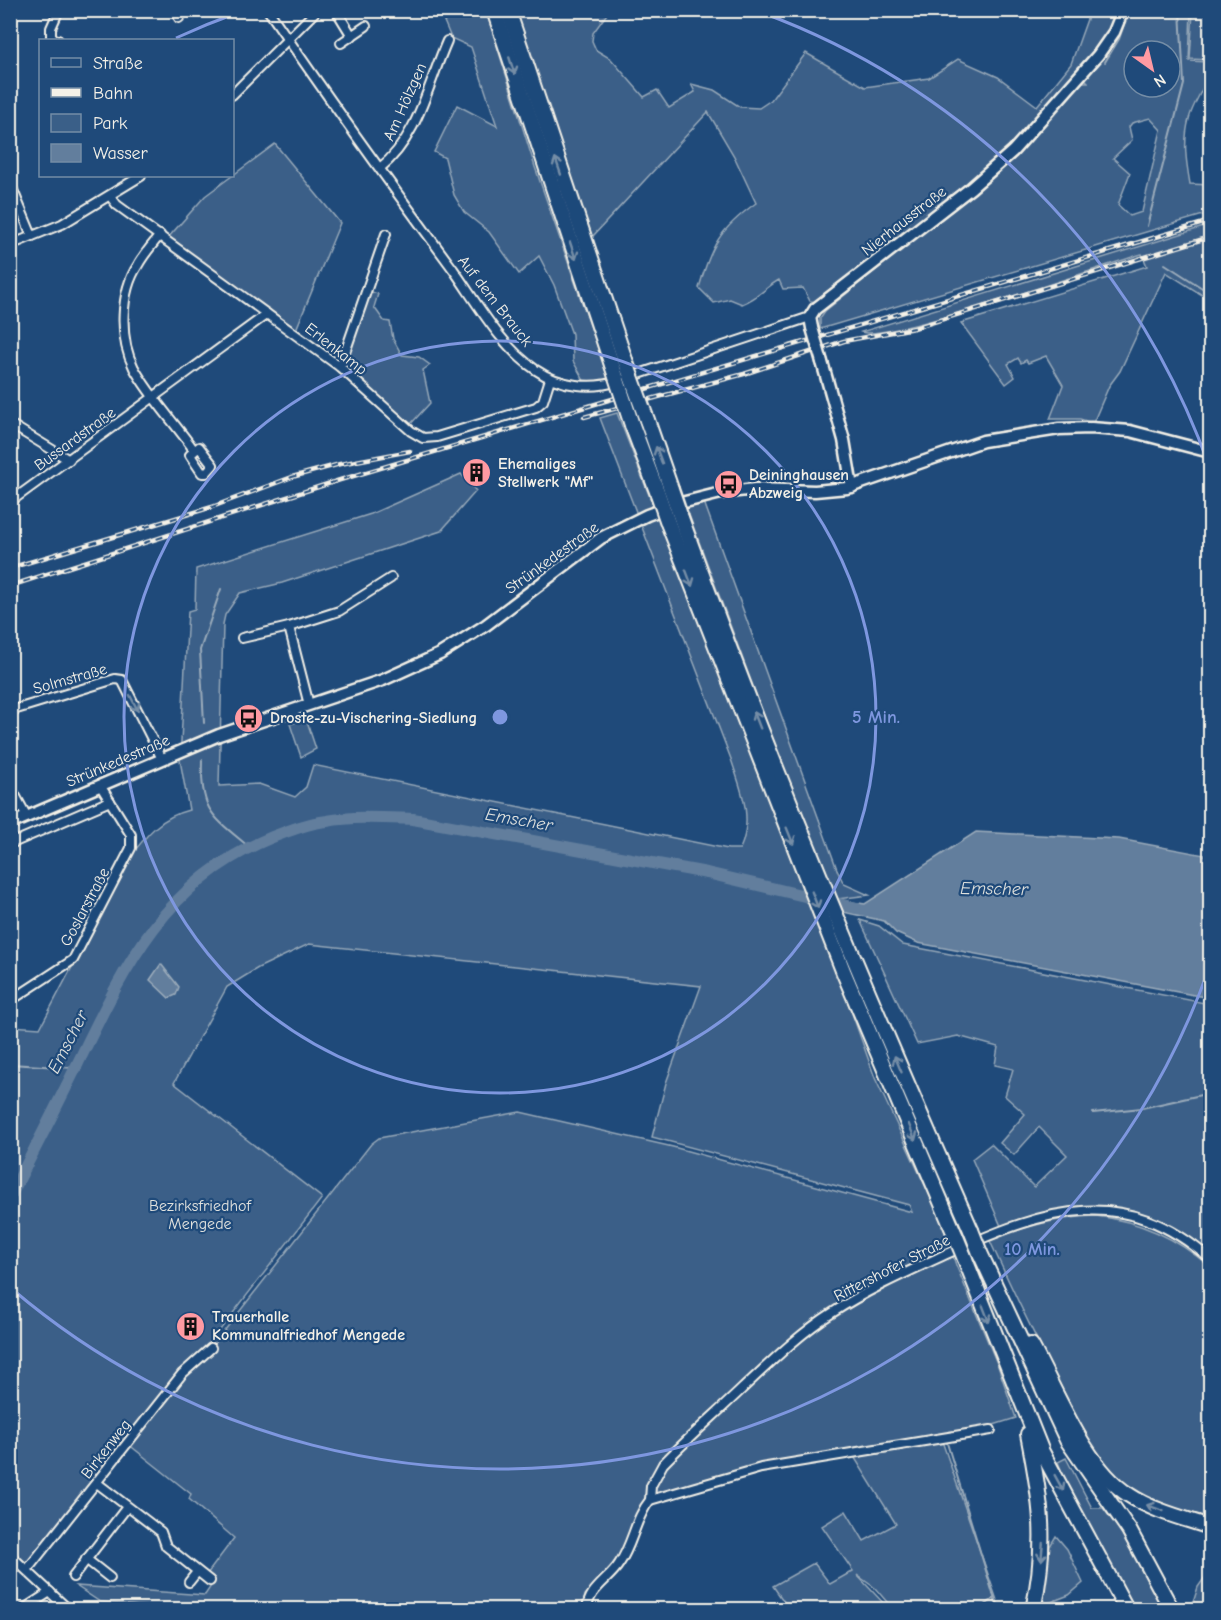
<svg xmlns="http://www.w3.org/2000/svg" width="1221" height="1620" font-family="'Comic Neue',sans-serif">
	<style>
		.green { fill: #3a5f88; stroke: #97a8b8; stroke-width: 1.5; fill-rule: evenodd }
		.water { fill: #627e9d; stroke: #9cacbb; stroke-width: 1.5 }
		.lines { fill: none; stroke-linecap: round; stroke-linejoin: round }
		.stream { stroke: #9cacbb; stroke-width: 2 }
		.river { stroke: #627e9d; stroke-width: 12 }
		.street-casing { stroke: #f4f1e8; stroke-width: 12 }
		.secondary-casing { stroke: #f4f1e8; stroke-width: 15 }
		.highway-casing { stroke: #f4f1e8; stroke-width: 18 }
		.street { stroke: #1f4a7a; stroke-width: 8 }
		.secondary { stroke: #1f4a7a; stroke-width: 10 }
		.highway { stroke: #1f4a7a; stroke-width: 14 }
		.rail-casing { stroke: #f4f1e8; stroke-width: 4.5 }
		.rail { stroke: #1f4a7a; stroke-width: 2; stroke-dasharray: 7; stroke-linecap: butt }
		.secondary-bridge-casing { stroke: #f4f1e8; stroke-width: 15; stroke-linecap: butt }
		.highway-bridge-casing { stroke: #f4f1e8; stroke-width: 18; stroke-linecap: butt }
		.secondary-bridge { stroke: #1f4a7a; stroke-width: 10 }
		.highway-bridge { stroke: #1f4a7a; stroke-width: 14 }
		.oneway { stroke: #748da6 }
		.ring { fill: none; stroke: #7e97df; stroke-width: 3 }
		.labels { text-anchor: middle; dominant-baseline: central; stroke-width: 4.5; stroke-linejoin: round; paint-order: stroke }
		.street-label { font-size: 16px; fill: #f4f1e8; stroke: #1f4a7a }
		.poi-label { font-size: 16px; font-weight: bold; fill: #f4f1e8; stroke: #1f4a7a; text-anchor: start }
		.park-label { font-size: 16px; fill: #e1e2de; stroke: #1f4a7a }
		.water-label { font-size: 18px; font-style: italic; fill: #dee0dd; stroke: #1f4a7a }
		.centre { fill: #7e97df; stroke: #1f4a7a; stroke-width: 3 }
		.ring-label { font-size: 18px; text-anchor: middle; font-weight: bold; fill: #7e97df; stroke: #1f4a7a; stroke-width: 4.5; stroke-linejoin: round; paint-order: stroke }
	</style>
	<rect width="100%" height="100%" fill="#1f4a7a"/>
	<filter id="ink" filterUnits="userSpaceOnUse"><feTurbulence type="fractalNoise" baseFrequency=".0167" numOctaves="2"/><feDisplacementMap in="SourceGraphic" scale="12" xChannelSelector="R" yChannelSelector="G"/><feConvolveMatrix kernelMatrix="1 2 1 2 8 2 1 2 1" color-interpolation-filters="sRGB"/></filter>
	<g filter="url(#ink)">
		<g class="green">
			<path d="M433 11H486L535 167 610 383 587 386 573 361 572 334 554 285 539 256 519 274 489 232 464 212 454 195 445 158 434 152 457 105 497 126 471 47 451 38 441 14Z"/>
			<path d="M516 11H609L593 33 592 41 596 50 611 59 644 97 657 90 669 108 695 92 691 84 714 90 740 107 759 108 771 100 806 53 865 87 929 78 958 59 998 77 1037 106 1071 64 1090 11H1191L1189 61 1210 62C1211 81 1194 99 1189 119 1183 142 1186 161 1190 184L1210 185V213L820 329V318L825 311 988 180 1081 82H1088L1079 73 1000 160 816 302 810 301 803 288 783 289 779 280C763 289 761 296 742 304L730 299 714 303 699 288C711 245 720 229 756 203L734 156 708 112 592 237 576 196ZM1134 51H1170V87H1134ZM1150 118 1161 130 1142 212 1130 216 1118 205 1130 173 1113 158 1132 140 1129 127 1132 123Z"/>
			<path d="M1193 11H1210V60L1190 59Z"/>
			<path d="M275 144 340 223 295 332 167 239 205 196Z"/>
			<path d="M1210 225V300L1166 272 1120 371 1109 386 1093 423 1080 419H1050L1063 385 1046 356 1028 363 1026 360 1021 363 1018 358 1008 364 1015 377 1006 384 961 323 1147 266 1142 254C1101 266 887 343 861 332Z"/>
			<path d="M368 291 378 294 374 307 384 321 390 322 393 339 402 355 419 357 430 365 423 370 430 403 408 427 340 367Z"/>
			<path d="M617 413 805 895 766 887 806 897 837 971 875 1078 941 1220 956 1265 998 1366 1016 1418 942 1441 1000 1609H893L875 1588 857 1575 889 1609H789L773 1586 814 1563 830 1584 853 1571 822 1526 846 1511 864 1541 896 1524 850 1450 700 1482 644 1500 620 1557 585 1595 582 1609 180 1610 100 1602 76 1586 205 1595 215 1580 207 1574 234 1538 189 1499 191 1494 128 1444 28 1564 11 1549V1026L40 1028 130 857C147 834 161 817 189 810L180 760 188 611 195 609 196 569 371 514 461 474 476 491 441 531 282 583 240 593 225 615 223 624 219 786 259 784 295 797 306 787 313 765 728 849H740C754 818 741 790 731 759L600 418ZM309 944 701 986 666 1083 652 1137 909 1205 912 1212 673 1147 520 1112 379 1138 371 1144 192 1372 210 1343 322 1198 174 1083 227 987 258 968Z"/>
			<path d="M704 502 838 872 844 884 869 895 837 899 787 777 686 507Z"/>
			<path d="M306 719 316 749 301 757 290 724Z"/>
			<path d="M860 920 879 926 903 945 1210 1004V1252C1144 1196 1079 1197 1001 1226L972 1159 991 1144 1034 1187 1067 1155 1039 1127 1014 1155 1000 1143 1025 1114 1005 1096 1013 1069 995 1065 998 1047 958 1036 917 1044Z"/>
			<path d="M1096 1216C1141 1221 1177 1238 1210 1267V1519C1183 1510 1153 1504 1130 1487 1099 1465 1082 1427 1065 1394 1038 1344 1014 1293 990 1241 1025 1226 1058 1217 1096 1216Z"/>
			<path d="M1066 1458 1092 1508H1103L1119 1529 1166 1609H1133L1066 1482 1058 1462Z"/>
			<path d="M1056 1536 1067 1549 1083 1583 1069 1595 1046 1604 1043 1597 1050 1546Z"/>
			<path d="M1210 1570V1609H1191L1198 1587Z"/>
		</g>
		<g class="water">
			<path d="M976 832 1119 839 1210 856V998L918 943 896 933 884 921 844 912 839 900 865 904Z"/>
			<path d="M161 964 179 987 176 995 169 998 150 980Z"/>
		</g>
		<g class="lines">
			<g class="stream">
				<path d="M1105 62 1119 39 1129 10"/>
				<path d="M1147 226 1184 84 1180 10"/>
				<path d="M1165 264 1210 293"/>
				<path d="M204 723 200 650 221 589"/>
				<path d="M202 760C200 811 212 816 249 847"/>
				<path d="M10 1064 75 1068"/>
				<path d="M1093 1113 1142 1108 1210 1093"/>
				<path d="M947 1443 998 1610"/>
				<path d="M978 1610 995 1598"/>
			</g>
			<path class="river" d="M10 1197C33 1152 56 1108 78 1063 125 966 164 882 270 838 288 831 308 823 327 821 355 816 384 818 413 819L707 873 856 908"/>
			<defs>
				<g id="street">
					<path d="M268 10C328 98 390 184 453 269 477 303 501 347 536 370 559 386 592 390 618 381"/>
					<path d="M336 10 352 36"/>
					<path d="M179 18 185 10"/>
					<path d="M58 40 51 38V28L59 10"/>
					<path d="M341 43 366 26"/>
					<path d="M232 95 317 10"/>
					<path d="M380 168C418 138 428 84 447 41"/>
					<path d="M10 183 32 236"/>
					<path d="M110 196 117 205 340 367 411 431 423 438 437 437 536 407 543 401 550 379"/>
					<path d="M160 235C152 245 144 254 138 265 120 292 119 339 134 368 150 397 175 423 194 450"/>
					<path d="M10 245 62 224 141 176"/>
					<path d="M340 367 386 234"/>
					<path d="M630 377 810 317"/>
					<path d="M10 424 69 460"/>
					<path d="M199 447 213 465 206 473H202L190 455Z"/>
					<path d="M10 502 267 314"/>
					<path d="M242 638 289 627"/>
					<path d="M309 705 289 627 339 611 391 578"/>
					<path d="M10 711 115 679 122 680 162 759"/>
					<path d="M10 786 27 817"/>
					<path d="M10 844 110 801"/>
					<path d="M10 1001 73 960 131 848V835L100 785"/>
					<path d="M97 1483 161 1532 166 1546 210 1581"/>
					<path d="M650 1500 651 1486 663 1464C688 1438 716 1414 742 1389 771 1362 799 1334 832 1313 870 1288 912 1270 953 1251 1047 1209 1124 1183 1210 1259"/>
					<path d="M10 1555 69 1610"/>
					<path d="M86 1559 110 1578"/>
					<path d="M27 1570 182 1374 211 1348"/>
					<path d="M73 1577 127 1507"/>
					<path d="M189 1582 197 1572"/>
					<path d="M22 1610 50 1592"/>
					<path d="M587 1610C588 1589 609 1580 619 1564 633 1544 635 1518 650 1500L761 1468 991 1430"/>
				</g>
				<g id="secondary">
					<path d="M812 328 810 317 815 309 971 188 1013 151 1098 55 1114 32 1123 10"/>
					<path d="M822 362 844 440 852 487"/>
					<path d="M10 824 219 735 383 680 440 654 486 625 601 538 647 515 677 504 721 493 755 489 815 491 847 488 983 441 1059 429 1091 428 1130 431 1210 452"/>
				</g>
				<g id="highway">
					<path d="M494 10 612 365"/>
					<path d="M508 10 625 360"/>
					<path d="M647 420 671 489"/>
					<path d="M632 425 658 494"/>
					<path d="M681 518C768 759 868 996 971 1230"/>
					<path d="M668 523 844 973 956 1237"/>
					<path d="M980 1253 1067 1440 1129 1530 1172 1610"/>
					<path d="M965 1259 1042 1452 1127 1610"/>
					<path d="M1031 1345C1056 1390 1085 1468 1129 1495 1153 1511 1183 1518 1210 1527"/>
					<path d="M1028 1434C1041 1500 1048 1542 1033 1610"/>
				</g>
			</defs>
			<use href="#street" class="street-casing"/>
			<use href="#secondary" class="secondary-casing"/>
			<use href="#highway" class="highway-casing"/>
			<use href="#street" class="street"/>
			<use href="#secondary" class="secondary"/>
			<use href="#highway" class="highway"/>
			<defs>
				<g id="rail">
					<path d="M584 417 744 374 844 341 914 328 1210 237"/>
					<path d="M10 568 212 507 292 477 340 464 410 451"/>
					<path d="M10 586 340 480 1210 221"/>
				</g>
			</defs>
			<use href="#rail" class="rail-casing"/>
			<use href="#rail" class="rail"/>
			<defs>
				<path id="secondary-bridge" d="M812 328 822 362"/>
				<g id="highway-bridge">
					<path d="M625 360 647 420"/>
					<path d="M612 365 632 425"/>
					<path d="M671 489 681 518"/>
					<path d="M658 494 668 523"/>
					<path d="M971 1230 980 1253"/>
					<path d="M956 1237 965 1259"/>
				</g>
			</defs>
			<use href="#secondary-bridge" class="secondary-bridge-casing"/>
			<use href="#highway-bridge" class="highway-bridge-casing"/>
			<use href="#secondary-bridge" class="secondary-bridge"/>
			<use href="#highway-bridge" class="highway-bridge"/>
		</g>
		<defs><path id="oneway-shaft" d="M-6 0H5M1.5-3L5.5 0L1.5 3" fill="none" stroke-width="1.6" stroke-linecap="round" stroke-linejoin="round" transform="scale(1.5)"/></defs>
		<g class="oneway">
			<use href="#oneway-shaft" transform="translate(512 66) rotate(72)"/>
			<use href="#oneway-shaft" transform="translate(558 166) rotate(-109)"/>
			<use href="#oneway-shaft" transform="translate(573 251) rotate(71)"/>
			<use href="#oneway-shaft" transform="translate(659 455) rotate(-110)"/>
			<use href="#oneway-shaft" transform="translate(689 578) rotate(69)"/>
			<use href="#oneway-shaft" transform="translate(134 703) rotate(63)"/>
			<use href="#oneway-shaft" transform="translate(757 720) rotate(-111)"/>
			<use href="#oneway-shaft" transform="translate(790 836) rotate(68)"/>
			<use href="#oneway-shaft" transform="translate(815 900) rotate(69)"/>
			<use href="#oneway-shaft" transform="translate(898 1064) rotate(-113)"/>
			<use href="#oneway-shaft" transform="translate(912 1132) rotate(68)"/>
			<use href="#oneway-shaft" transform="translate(986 1314) rotate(69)"/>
			<use href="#oneway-shaft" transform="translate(1059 1483) rotate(61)"/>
			<use href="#oneway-shaft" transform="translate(1155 1508) rotate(-160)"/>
			<use href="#oneway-shaft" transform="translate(1042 1552) rotate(95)"/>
		</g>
	</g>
	<g class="ring">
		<circle cx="500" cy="717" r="376"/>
		<path d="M1209 968A752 752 0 0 1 12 1289M176 38A752 752 0 0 1 237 13M763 13A752 752 0 0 1 1209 466"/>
	</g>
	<defs>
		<symbol id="building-disc" viewBox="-11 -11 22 22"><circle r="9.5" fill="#ff9aa2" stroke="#1f4a7a"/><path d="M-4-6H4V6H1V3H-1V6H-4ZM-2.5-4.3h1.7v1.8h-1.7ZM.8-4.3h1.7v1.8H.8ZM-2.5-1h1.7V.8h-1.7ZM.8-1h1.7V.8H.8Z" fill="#111"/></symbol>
		<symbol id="bus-disc" viewBox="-11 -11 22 22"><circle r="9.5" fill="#ff9aa2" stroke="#1f4a7a"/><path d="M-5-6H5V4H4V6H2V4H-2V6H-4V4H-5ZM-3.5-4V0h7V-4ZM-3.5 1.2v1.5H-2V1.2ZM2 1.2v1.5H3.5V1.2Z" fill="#111"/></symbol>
	</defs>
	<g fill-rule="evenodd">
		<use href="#building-disc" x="460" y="456" width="33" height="33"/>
		<use href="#bus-disc" x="712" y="468" width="33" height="33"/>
		<use href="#bus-disc" x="232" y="702" width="33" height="33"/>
		<use href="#building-disc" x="174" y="1310" width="33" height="33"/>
	</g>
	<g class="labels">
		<g class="street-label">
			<text transform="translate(405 102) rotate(-66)">Am Hölzgen</text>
			<text transform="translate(904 221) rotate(-38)">Nierhausstraße</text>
			<text transform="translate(495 301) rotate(52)">Auf dem Brauck</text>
			<text transform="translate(336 349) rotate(38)">Erlenkamp</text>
			<text transform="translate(75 439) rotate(-36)">Bussardstraße</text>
			<text transform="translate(552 558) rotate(-36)">Strünkedestraße</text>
			<text transform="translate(70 679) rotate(-16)">Solmstraße</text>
			<text transform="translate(118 761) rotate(-23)">Strünkedestraße</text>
			<text transform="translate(85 907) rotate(-62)">Goslarstraße</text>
			<text transform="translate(892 1268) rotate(-27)">Rittershofer Straße</text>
			<text transform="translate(106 1449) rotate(-52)">Birkenweg</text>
		</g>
		<g class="poi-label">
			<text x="498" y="464">Ehemaliges<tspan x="498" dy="18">Stellwerk "Mf"</tspan></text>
			<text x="749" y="475">Deininghausen<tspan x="749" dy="18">Abzweig</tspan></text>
			<text x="270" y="718">Droste-zu-Vischering-Siedlung</text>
			<text x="212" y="1317">Trauerhalle<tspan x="212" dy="18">Kommunalfriedhof Mengede</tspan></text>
		</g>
		<g class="park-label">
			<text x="200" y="1206">Bezirksfriedhof<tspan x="200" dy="18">Mengede</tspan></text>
		</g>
		<g class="water-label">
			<text transform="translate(519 820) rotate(10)">Emscher</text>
			<text transform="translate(994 889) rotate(1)">Emscher</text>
			<text transform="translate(68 1042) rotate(-63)">Emscher</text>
		</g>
	</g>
	<circle cx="500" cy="717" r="9" class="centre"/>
	<g class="ring-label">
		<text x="876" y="723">5 Min.</text>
		<text x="1032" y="1255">10 Min.</text>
	</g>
	<rect width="1221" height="1620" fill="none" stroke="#1f4a7a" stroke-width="36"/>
	<rect x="18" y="18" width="1185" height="1584" fill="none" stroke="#f4f1e8" stroke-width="2" filter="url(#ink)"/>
	<rect x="39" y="39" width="195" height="138" fill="#1f4a7a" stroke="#748da6" stroke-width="1.5"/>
	<rect x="51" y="58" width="30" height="9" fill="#1f4a7a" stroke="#748da6" stroke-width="1.5"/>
	<text x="93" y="69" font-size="18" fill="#f4f1e8">Straße</text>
	<rect x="51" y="88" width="30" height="9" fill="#f4f1e8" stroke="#748da6" stroke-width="1.5"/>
	<text x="93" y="99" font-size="18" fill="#f4f1e8">Bahn</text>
	<rect x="51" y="114" width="30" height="18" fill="#3a5f88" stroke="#748da6" stroke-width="1.5"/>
	<text x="93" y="129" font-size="18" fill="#f4f1e8">Park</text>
	<rect x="51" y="144" width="30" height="18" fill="#627e9d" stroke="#748da6" stroke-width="1.5"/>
	<text x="93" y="159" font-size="18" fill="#f4f1e8">Wasser</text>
	<g transform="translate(1152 69) rotate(146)"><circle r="28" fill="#1f4a7a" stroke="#748da6" stroke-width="1.5"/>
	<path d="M0-4.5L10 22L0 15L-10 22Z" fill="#ff9aa2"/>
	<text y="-9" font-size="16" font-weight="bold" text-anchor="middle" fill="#f4f1e8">N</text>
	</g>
</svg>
